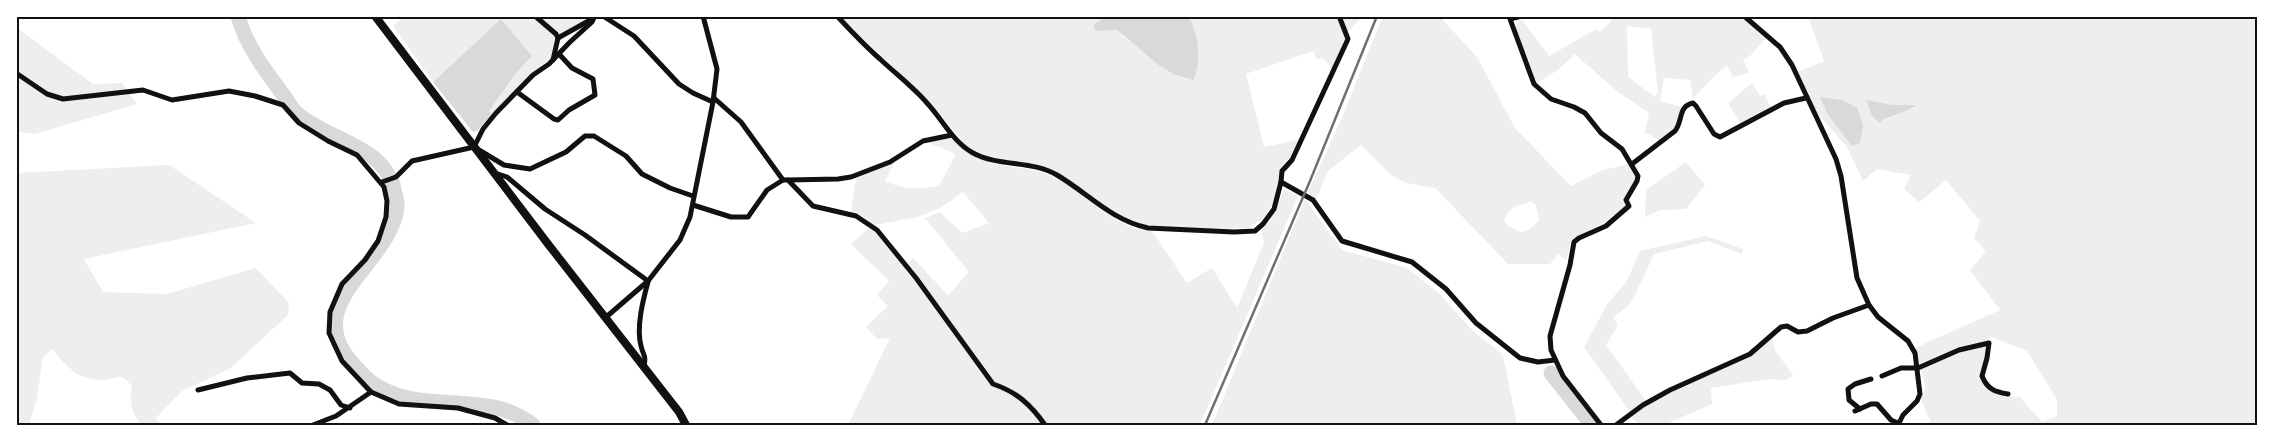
<svg xmlns="http://www.w3.org/2000/svg" width="2274" height="441" font-family="'Nunito Sans',sans-serif">
	<style>
		.green { fill: #eee; fill-rule: evenodd }
		.water { fill: #d9d9d9 }
		.lines { fill: none; stroke-linecap: round; stroke-linejoin: round }
		.river { stroke: #d9d9d9; stroke-width: 15 }
		.minor { stroke: #111; stroke-width: 5 }
		.primary { stroke: #111; stroke-width: 8 }
		.rail { stroke: #707070; stroke-width: 2.5 }
		.neatline { fill: none; stroke: #111; stroke-width: 2 }
	</style>
	<rect width="100%" height="100%" fill="#fff"/>
	<g class="green">
		<path d="M405 16H532L553 33 556 38 551 58 531 73 492 114 489 111 517 72 532 56 501 19 433 82 393 26Z"/>
		<path d="M539 16 563 18 591 16 585 22 559 35 556 30Z"/>
		<path d="M840 16H1102L1101 20 1094 24 1098 31 1117 30 1121 35 1175 75 1189 80 1191 22 1187 16H1337L1345 39 1332 69 1323 58 1317 59 1313 51 1246 74 1264 147 1298 140 1289 158 1283 165 1273 202 1264 217 1250 228 1209 229 1147 226 1123 219 1056 172 980 154 969 149 929 101Z"/>
		<path d="M1342 16H1362L1348 33Z"/>
		<path d="M1383 16H1439L1477 57 1515 128 1571 186 1603 170 1630 164 1636 173 1635 182 1624 200 1626 206 1602 224 1575 237 1571 241 1566 260 1558 254 1550 264H1508L1435 188 1406 183 1391 175 1361 145 1328 171 1316 200 1308 192 1340 122ZM1531 201 1536 205 1539 220C1523 236 1522 235 1504 222 1509 204 1518 207 1531 201Z"/>
		<path d="M1616 16H1740L1765 39 1749 57 1743 59 1749 73 1733 77 1727 66 1715 75 1693 99 1690 80 1664 78 1660 101 1682 107 1676 128 1660 141 1645 132 1649 113 1619 93 1575 54 1558 70 1535 84 1516 28 1517 22 1522 20 1549 56 1596 29 1600 32ZM1627 26 1651 29 1658 92 1655 97 1628 77Z"/>
		<path d="M1808 16H2258V425H1932L1921 400 1926 388 1915 348 2000 310 1970 270 1986 251 1974 238 1980 221 1946 180 1919 202 1904 189 1911 175 1877 169 1863 181 1847 147 1818 114 1798 72 1824 61ZM1868 100 1893 105 1915 106C1908 112 1890 116 1879 123ZM1991 337 2027 351 2057 400V416L2042 422 2020 397C2006 396 1979 395 1980 374 1981 369 1984 364 1985 359 1987 350 1983 344 1991 337Z"/>
		<path d="M16 27 93 84 122 83 137 104 35 134 16 132Z"/>
		<path d="M1752 83 1760 96 1764 94 1771 107 1741 125 1728 103Z"/>
		<path d="M950 137C957 143 963 150 971 155 995 169 1027 165 1052 176 1088 192 1111 229 1152 231L1187 283 1212 268 1237 308 1264 243 1261 231 1273 217 1284 189 1298 196 1200 425H1047L1025 399 996 384 908 263 913 258 948 295 969 272 925 218 940 212 962 233 989 223 963 192 940 208 918 217 875 225 862 216 851 212 856 178 895 161 885 181C903 190 919 189 939 186L956 154 927 142Z"/>
		<path d="M1686 162 1705 185 1686 209 1660 210 1645 217 1646 190Z"/>
		<path d="M169 165 256 223 84 259 103 292 167 294 256 268 289 303 288 315 231 368 182 391 156 418 161 425H141C131 412 129 402 132 386 120 372 119 378 104 380 98 381 87 378 81 376 69 370 60 358 52 349L43 357 37 398 29 425H16V173Z"/>
		<path d="M1305 199 1342 250 1407 268 1441 295 1471 329 1503 355 1517 425H1212Z"/>
		<path d="M871 227 928 299 991 386C1016 391 1028 407 1044 425H848L890 338 877 339 866 327 888 306 877 295 889 281 851 244Z"/>
		<path d="M1706 236 1743 249 1742 254 1708 241 1654 254 1636 293 1628 306 1613 318 1618 325 1606 345 1646 401 1630 412 1584 347 1608 303 1627 281 1640 251Z"/>
		<path d="M1772 336 1775 350 1793 375 1786 380 1769 379 1711 388 1712 404 1664 425H1641L1629 416C1644 408 1658 397 1673 390 1707 375 1747 364 1772 336Z"/>
	</g>
	<g class="water">
		<path d="M1102 16H1187C1199 30 1202 64 1193 80L1175 75 1160 66 1117 30 1098 31 1094 29V24L1101 20Z"/>
		<path d="M501 19 532 56 517 72 489 111 492 114 477 131 473 132 433 82Z"/>
		<path d="M1820 97 1842 100 1857 108 1863 125 1860 143 1852 146 1828 115Z"/>
		<path d="M1867 100 1893 105H1916C1906 114 1890 114 1879 123L1871 114Z"/>
	</g>
	<g class="lines">
		<g class="river">
			<path d="M238 16C246 46 267 73 285 97 289 103 293 111 299 115 329 140 384 146 394 189 395 194 398 202 397 207 391 265 295 304 355 366 363 375 370 383 381 388 426 414 487 389 533 425"/>
			<path d="M1551 373 1592 425"/>
		</g>
		<g class="minor">
			<path d="M535 16 556 34 558 38 553 60"/>
			<path d="M603 16 634 36 679 84 693 93 713 102"/>
			<path d="M837 16C851 31 865 46 880 59 896 74 913 87 927 103 942 119 953 142 973 153 999 167 1032 160 1057 175 1089 194 1111 220 1148 228L1234 232 1255 231 1263 224 1274 209 1281 182 1282 171 1292 160 1348 39 1339 16"/>
			<path d="M1522 16 1510 19 1534 84 1551 99 1574 107 1585 113 1601 133 1622 149 1638 176 1637 181 1626 200 1629 206 1606 226 1579 238 1574 242 1570 265 1550 336 1551 350 1563 376 1601 425"/>
			<path d="M1529 16H1541"/>
			<path d="M1744 16 1780 47 1792 65 1836 159 1841 176 1857 278 1869 305 1878 317 1908 341 1915 353 1920 394 1917 401 1903 415 1898 425"/>
			<path d="M558 38 592 19"/>
			<path d="M16 73 47 94 63 99 143 90 172 100 229 91 255 96 283 105 299 123 328 141 357 155 384 187 387 201 386 217 378 241 365 260 342 284 330 312 329 333 342 361 371 392 399 404 458 408 495 418 507 425"/>
			<path d="M517 92 554 119 558 120 569 110 595 95 593 79 572 68 559 54"/>
			<path d="M714 98 741 122 783 180H788L813 206 856 216 877 230 916 278 993 384C1017 392 1031 405 1045 425"/>
			<path d="M474 147 483 129 496 113 533 75 549 64 570 42 592 22 595 16"/>
			<path d="M1632 164 1675 131C1683 121 1678 106 1693 103L1696 106 1714 134 1720 137 1784 103 1806 98"/>
			<path d="M495 173 507 177 545 209 585 235 648 281"/>
			<path d="M788 180 838 179 851 177 890 162 923 141 952 135"/>
			<path d="M382 182 396 177 412 161 474 147 504 165 530 169 566 152 585 136H594L626 156 642 174 670 188 693 196"/>
			<path d="M1281 182 1313 200 1342 241 1412 262 1446 289 1476 323 1520 358 1538 362 1555 360"/>
			<path d="M693 205 731 217H748L767 190 783 180"/>
			<path d="M605 318 648 281 680 240 690 217 713 102 717 69 703 16"/>
			<path d="M644 368C646 353 644 358 641 346 636 327 643 300 648 282"/>
			<path d="M1882 376 1901 368H1918L1959 350 1989 343 1987 358 1982 376C1987 389 1995 392 2008 394"/>
			<path d="M198 390 247 378 290 373 302 383 319 384 330 390 341 405 350 408"/>
			<path d="M1860 409 1849 400 1848 389 1855 384 1871 379"/>
			<path d="M1855 411 1871 404H1877L1891 420 1898 423"/>
			<path d="M313 425 336 416 371 392"/>
			<path d="M1616 425 1643 405 1670 390 1750 354 1781 327 1787 326 1798 332 1807 331 1833 318 1869 305"/>
		</g>
		<path class="primary" d="M375 16 548 244 679 412 686 425"/>
		<path class="rail" d="M1205 425 1310 181 1377 16"/>
	</g>
	<rect width="2274" height="441" fill="none" stroke="#ffffff" stroke-width="35"/>
	<rect x="18" y="18" width="2238" height="406" class="neatline"/>
</svg>
